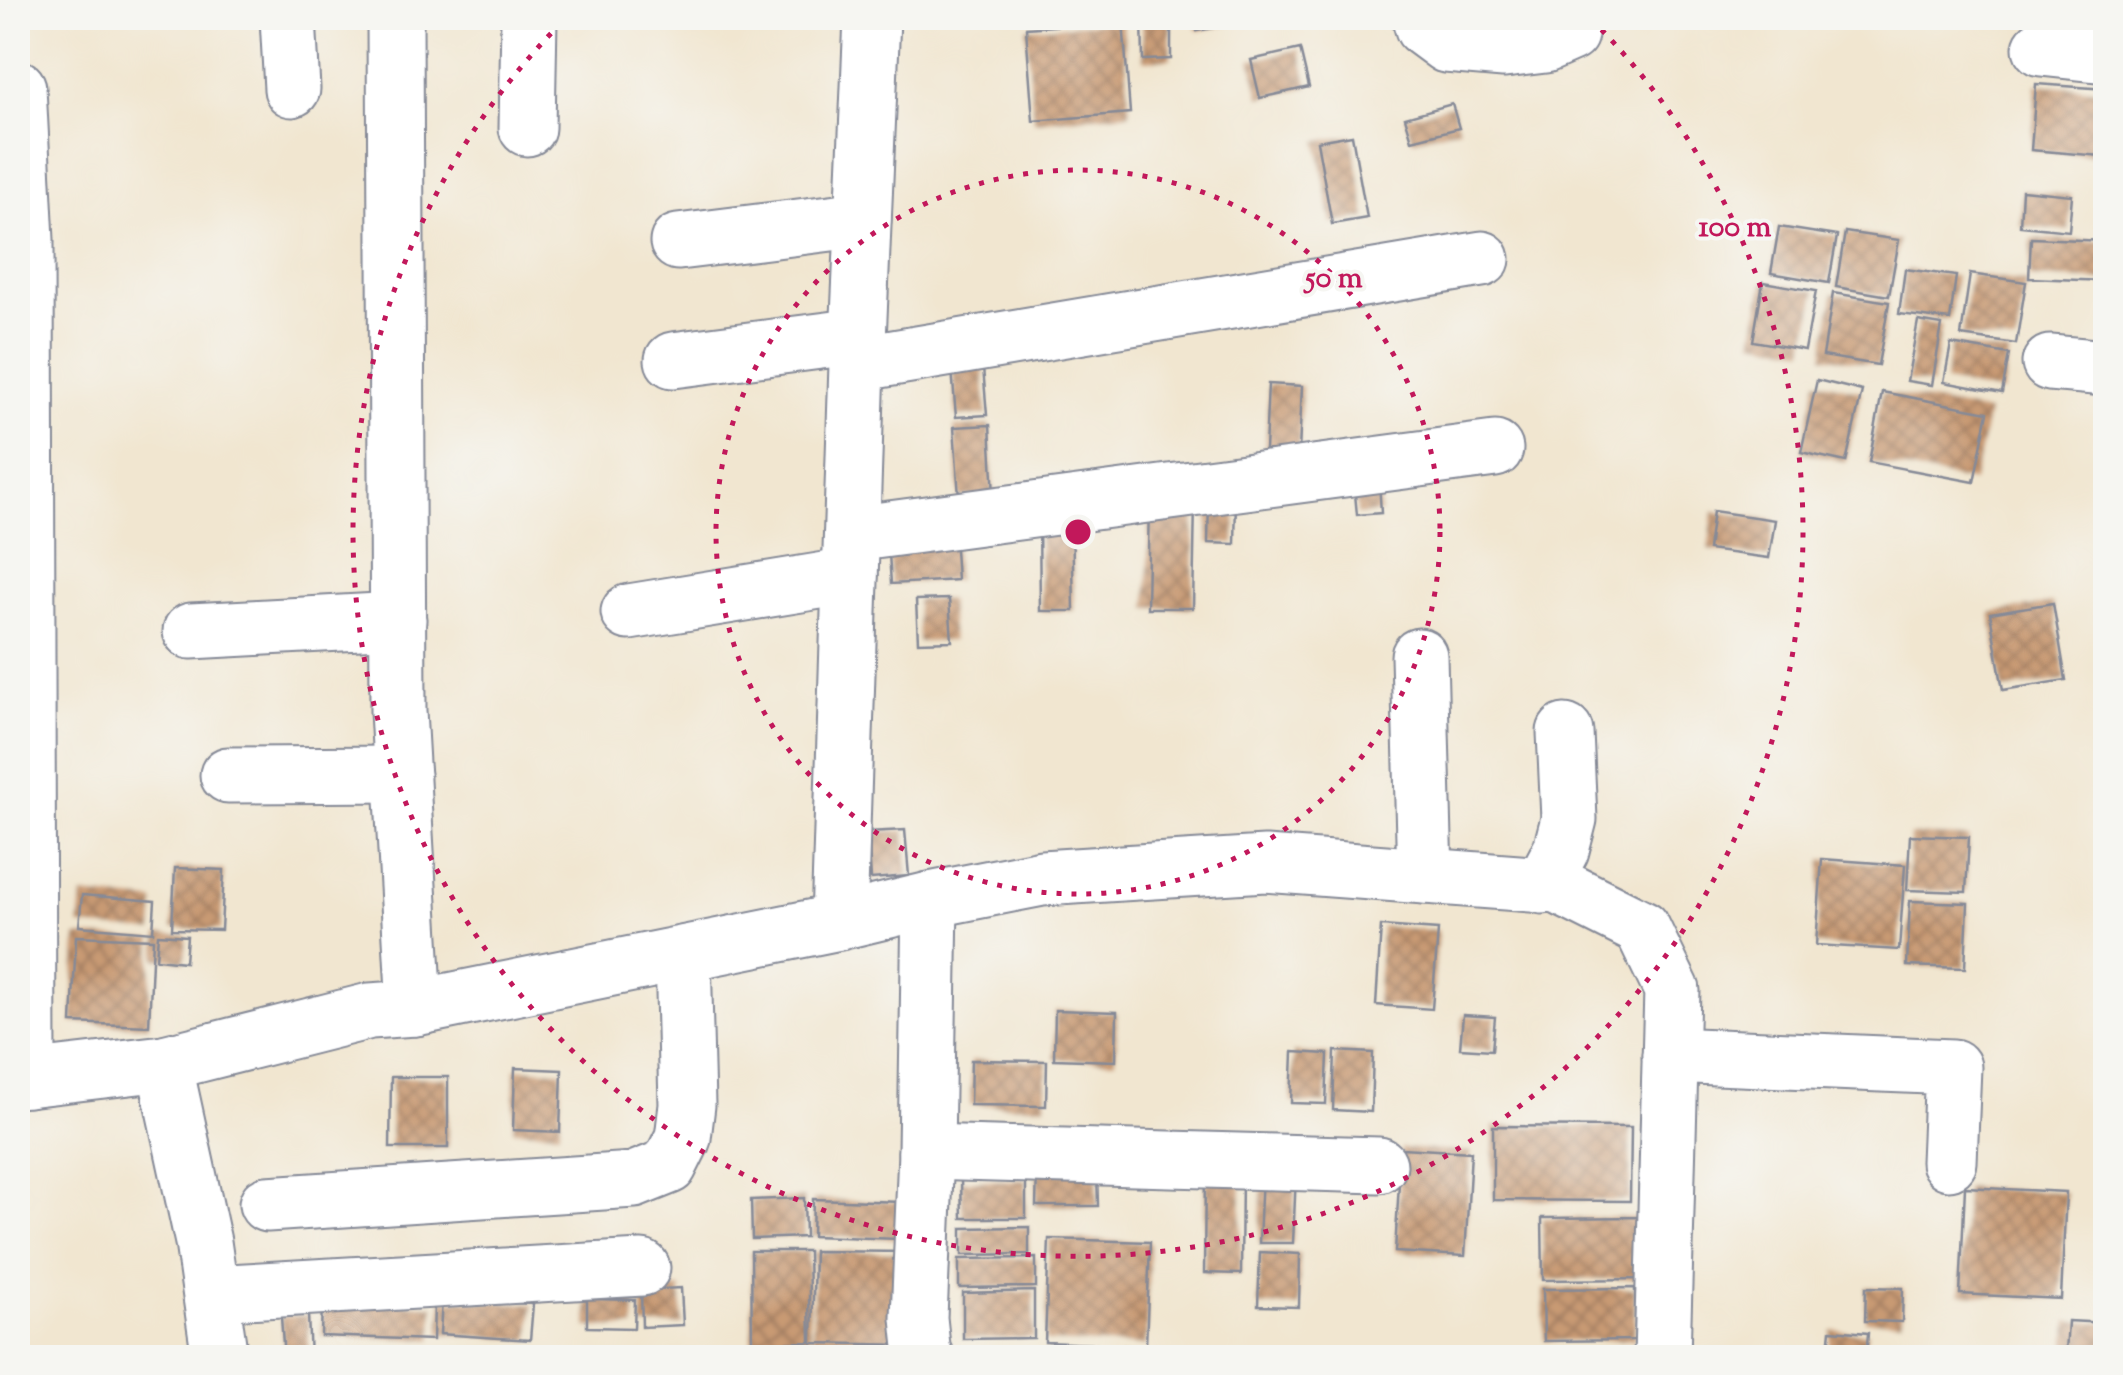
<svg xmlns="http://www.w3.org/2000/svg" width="2123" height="1375" font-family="'Sorts Mill Goudy',serif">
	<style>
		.building { fill: url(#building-cross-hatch) }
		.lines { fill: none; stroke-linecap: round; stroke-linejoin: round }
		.minor-casing { stroke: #868a97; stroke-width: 59 }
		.minor { stroke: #fff; stroke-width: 55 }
		.ring { fill: none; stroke: #c2185b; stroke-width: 5; stroke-dasharray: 5 10 }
		.centre { fill: #c2185b; stroke: #f6f6f2; stroke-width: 5 }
		.ring-label { font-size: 30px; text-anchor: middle; font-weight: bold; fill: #c2185b; stroke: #f6f6f2; stroke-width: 8; stroke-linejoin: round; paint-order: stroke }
	</style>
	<defs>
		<pattern id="building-cross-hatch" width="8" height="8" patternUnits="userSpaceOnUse" patternTransform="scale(2.5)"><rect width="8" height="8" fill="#c89a73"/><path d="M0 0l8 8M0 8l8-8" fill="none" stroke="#a27e62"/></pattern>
	</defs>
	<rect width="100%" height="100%" fill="#f6f6f2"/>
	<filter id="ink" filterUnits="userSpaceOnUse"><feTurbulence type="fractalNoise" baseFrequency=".01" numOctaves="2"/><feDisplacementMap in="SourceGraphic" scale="20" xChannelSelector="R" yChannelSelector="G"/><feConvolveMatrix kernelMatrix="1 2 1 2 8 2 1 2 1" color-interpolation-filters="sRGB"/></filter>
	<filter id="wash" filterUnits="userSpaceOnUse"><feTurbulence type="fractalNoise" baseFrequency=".0048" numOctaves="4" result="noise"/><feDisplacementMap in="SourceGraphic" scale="40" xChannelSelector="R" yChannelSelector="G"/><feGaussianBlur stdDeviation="2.25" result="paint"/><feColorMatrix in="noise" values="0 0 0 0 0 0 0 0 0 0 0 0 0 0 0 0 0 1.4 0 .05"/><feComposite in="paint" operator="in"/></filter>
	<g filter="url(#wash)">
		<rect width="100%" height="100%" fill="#f1e6d0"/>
		<g id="blocks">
			<g class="building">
				<path d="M1142 18H1171V59L1143 60Z"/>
				<path d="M1194 18H1243L1244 22 1197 31Z"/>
				<path d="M2052 18H2092L2091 36 2051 33Z"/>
				<path d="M1123 21 1130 113 1033 121 1026 28Z"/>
				<path d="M1300 49 1309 87 1260 98 1251 60Z"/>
				<path d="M2036 84 2106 89 2101 156 2031 150Z"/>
				<path d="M1452 104 1459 128 1412 140 1405 117Z"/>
				<path d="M1352 135 1367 218 1332 224 1317 141Z"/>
				<path d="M2022 190 2072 195 2069 231 2020 226Z"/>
				<path d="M1779 227 1837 236 1829 283 1771 273Z"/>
				<path d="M1845 232 1899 240 1889 296 1836 287Z"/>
				<path d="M2031 238 2106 241V281L2029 278Z"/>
				<path d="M1905 269 1956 276 1950 320 1899 314Z"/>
				<path d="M1970 274 2026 282 2016 344 1961 336Z"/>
				<path d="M1763 282 1816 291 1805 350 1753 341Z"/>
				<path d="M1833 293 1889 302 1878 365 1823 356Z"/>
				<path d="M1918 321 1942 325 1932 385 1907 381Z"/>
				<path d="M1951 344 2009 354 2002 393 1944 382Z"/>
				<path d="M982 356 987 415 956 417 951 357Z"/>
				<path d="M1817 380 1862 391 1846 462 1801 452Z"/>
				<path d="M1268 384 1302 386 1299 452 1265 450Z"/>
				<path d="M1882 392 1988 412 1974 482 1869 462Z"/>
				<path d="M990 425 994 496 959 497 954 427Z"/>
				<path d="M1379 481 1381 513 1357 515 1354 483Z"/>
				<path d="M1209 499 1236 500 1235 544 1208 543Z"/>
				<path d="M1149 500 1195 501 1193 608H1147Z"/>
				<path d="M1713 511 1775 520 1769 558 1708 550Z"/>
				<path d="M1072 518 1074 611H1040L1039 519Z"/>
				<path d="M954 534 957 580 891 584 888 538Z"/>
				<path d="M949 599 952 641 918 642 916 600Z"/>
				<path d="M2106 599V645H2103L2097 600Z"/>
				<path d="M2053 603 2066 680 2003 690 1990 613Z"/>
				<path d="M905 830 909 876 871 879 868 832Z"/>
				<path d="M1910 835 1969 837 1966 892 1907 890Z"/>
				<path d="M1822 859 1905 865 1899 950 1816 945Z"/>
				<path d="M175 868 224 870 221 930 172 929Z"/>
				<path d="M82 895 155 901 153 932 79 926Z"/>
				<path d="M1910 901 1968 903 1965 968 1907 966Z"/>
				<path d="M1381 926 1438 930 1432 1009 1376 1005Z"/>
				<path d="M158 934 187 936 185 962 156 959Z"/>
				<path d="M76 936 153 939 149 1026 72 1023Z"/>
				<path d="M1055 1010 1117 1012 1116 1061 1054 1059Z"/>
				<path d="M1463 1015 1495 1017 1492 1050 1460 1048Z"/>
				<path d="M1335 1051 1373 1053 1371 1112 1333 1110Z"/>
				<path d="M1293 1052 1328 1054 1326 1104 1291 1103Z"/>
				<path d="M971 1060 1047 1061 1046 1106 970 1105Z"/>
				<path d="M515 1068 562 1070 560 1132 513 1130Z"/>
				<path d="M391 1077H448V1148H390Z"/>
				<path d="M1493 1126 1631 1127 1630 1201 1493 1200Z"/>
				<path d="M1401 1148 1471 1152 1465 1256 1395 1252Z"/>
				<path d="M1097 1170 1098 1206H1036L1037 1171Z"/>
				<path d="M1205 1171 1242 1172 1241 1274 1204 1273Z"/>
				<path d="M1262 1173 1296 1174 1293 1243H1259Z"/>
				<path d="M961 1180H1026V1218H962Z"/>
				<path d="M1965 1187 2066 1192 2061 1299 1960 1294Z"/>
				<path d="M804 1198 805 1237 752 1239 751 1200Z"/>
				<path d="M813 1199 901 1202 900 1239 812 1236Z"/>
				<path d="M1648 1217 1649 1279 1543 1280 1542 1218Z"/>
				<path d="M1029 1227V1254L962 1255V1228Z"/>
				<path d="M1049 1239 1150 1242 1146 1346 1045 1342Z"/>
				<path d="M751 1251H808L810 1342 752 1343Z"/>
				<path d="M814 1251 910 1252 909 1345 812 1343Z"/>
				<path d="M1260 1252 1300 1254 1299 1307 1258 1306Z"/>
				<path d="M1036 1258V1287L959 1288V1259Z"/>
				<path d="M1866 1287 1903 1288 1902 1322 1865 1321Z"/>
				<path d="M681 1288 683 1325 642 1327 641 1290Z"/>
				<path d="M1635 1288V1340L1544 1341 1543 1289Z"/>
				<path d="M1034 1291V1338L963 1339V1293Z"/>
				<path d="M442 1299 533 1304 530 1340 440 1334Z"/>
				<path d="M587 1299 635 1300 634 1328 587 1327Z"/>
				<path d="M322 1301 434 1305 433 1340 321 1336Z"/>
				<path d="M308 1315 310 1358H284L281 1317Z"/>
				<path d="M2068 1321 2106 1323V1355L2066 1352Z"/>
				<path d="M1831 1330 1868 1333 1866 1358H1828Z"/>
				<path d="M804 1351 903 1352V1358H804Z"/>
			</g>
		</g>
	</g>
	<g filter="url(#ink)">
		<use href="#blocks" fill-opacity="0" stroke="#868a97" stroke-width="2.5"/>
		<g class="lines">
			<defs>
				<g id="minor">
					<path d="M288 18 292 89"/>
					<path d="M395 18 398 711 415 1008"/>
					<path d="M1420 18 1423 28 1446 45 1504 50 1545 45 1570 34V18"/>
					<path d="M2041 48 2106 55"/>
					<path d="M18 88 26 240 28 1079"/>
					<path d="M527 128 529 18"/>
					<path d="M678 242 863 219"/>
					<path d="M673 360 859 336"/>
					<path d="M2050 363 2106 368"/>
					<path d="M857 364 1482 259"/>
					<path d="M852 534 1495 449"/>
					<path d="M629 612 850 576"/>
					<path d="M191 631 398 620"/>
					<path d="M1419 656 1425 876"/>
					<path d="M228 775 402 774"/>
					<path d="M1542 886 1561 850 1569 819 1565 732"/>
					<path d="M839 922 857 364 872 18"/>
					<path d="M1670 1055 1953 1067 1949 1162"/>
					<path d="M164 1063 203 1242 220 1358"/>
					<path d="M18 1080 164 1063 370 1011 415 1008 839 922 930 900 1042 878 1265 864 1558 886 1642 928 1672 990 1662 1358"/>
					<path d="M926 1152 1379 1165"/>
					<path d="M267 1204 634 1180 669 1166 683 1138 687 1105 683 954"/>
					<path d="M211 1293 642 1268"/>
					<path d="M926 1358 923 1356 919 1318 926 1152 930 900"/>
				</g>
			</defs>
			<use href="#minor" class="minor-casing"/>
			<use href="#minor" class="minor"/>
		</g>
	</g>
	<g class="ring">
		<circle cx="1078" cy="532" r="362"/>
		<path d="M1591 19A725 725 0 1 1 565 19"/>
	</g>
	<circle cx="1078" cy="532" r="15" class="centre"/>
	<g class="ring-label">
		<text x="1735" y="236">100 m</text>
		<text x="1334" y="287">50 m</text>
	</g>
	<rect width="2123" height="1375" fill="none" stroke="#f6f6f2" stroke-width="60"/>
</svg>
